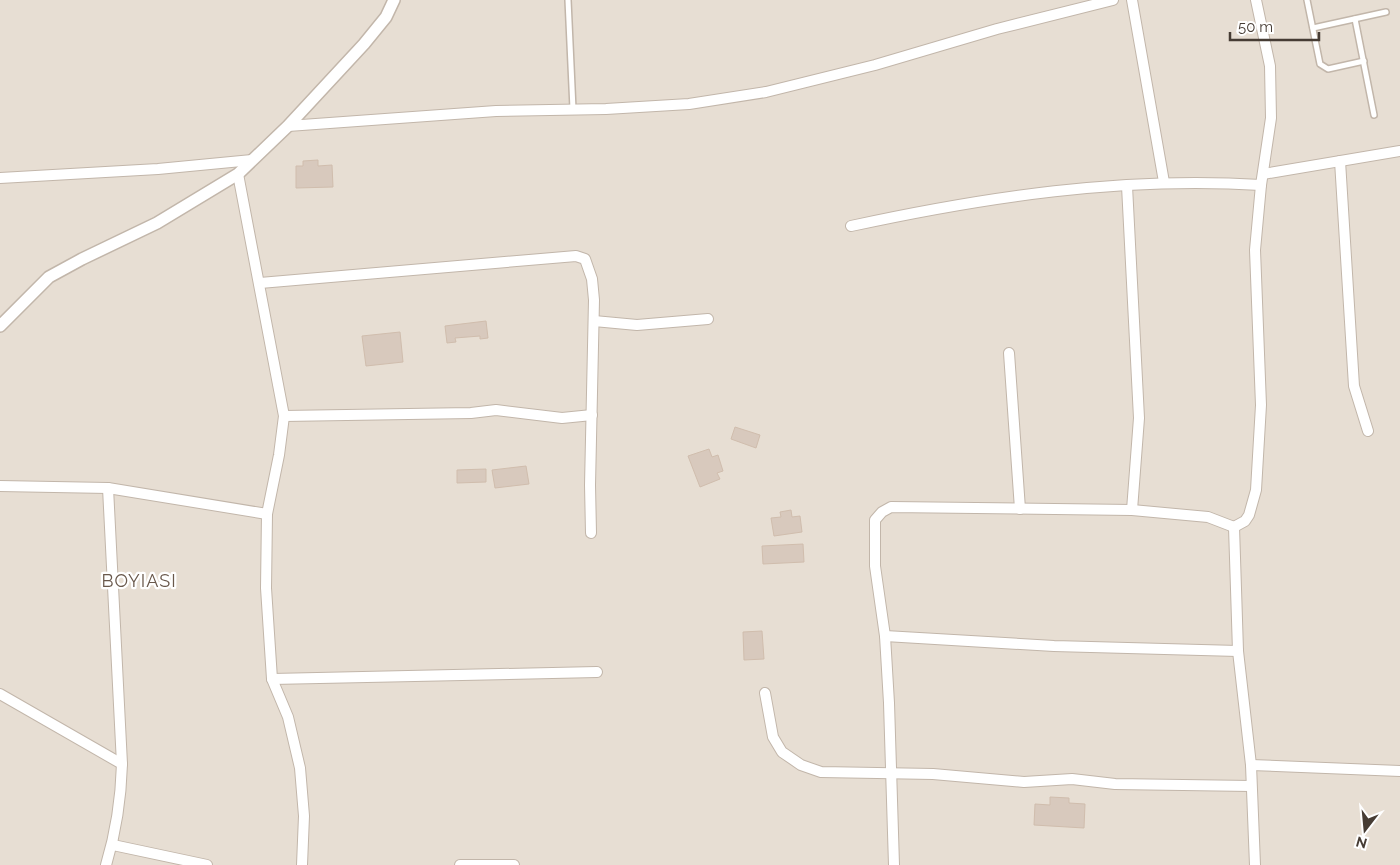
<svg xmlns="http://www.w3.org/2000/svg" width="1400" height="865" font-family="Raleway,sans-serif">
	<style>
		.residential { fill: #e7ded3 }
		.building { fill: #d8c9bd; stroke: #d0bdad }
		.lines { fill: none; stroke-linecap: round; stroke-linejoin: round }
		.service-casing { stroke: #c2b6aa; stroke-width: 8 }
		.minor-casing { stroke: #c2b6aa; stroke-width: 12 }
		.tertiary-casing { stroke: #c2b6aa; stroke-width: 14 }
		.service { stroke: #fff; stroke-width: 5 }
		.minor { stroke: #fff; stroke-width: 10 }
		.tertiary { stroke: #fff; stroke-width: 11 }
		.labels { text-anchor: middle; dominant-baseline: central; stroke-width: 4.5; stroke-linejoin: round; paint-order: stroke }
		.quarter-label { font-size: 18px; letter-spacing: 1px; fill: #69584b; stroke: #fff }
	</style>
	<rect width="100%" height="100%" fill="#f3ede5"/>
	<rect class="residential" x="0" y="0" width="1400" height="865"/>
	<g class="building">
		<path d="M318 160V166L332 165 333 187 296 188V166H303V161Z"/>
		<path d="M486 321 488 338 480 339V336L455 338 456 342 447 343 445 326Z"/>
		<path d="M400 332 403 362 366 366 362 336Z"/>
		<path d="M735 427 760 435 756 448 731 439Z"/>
		<path d="M709 449 712 457 718 455 723 471 717 473 720 479 700 487 688 456Z"/>
		<path d="M526 466 529 484 495 488 492 470Z"/>
		<path d="M486 469V482L457 483V470Z"/>
		<path d="M791 510 792 517 800 516 802 532 774 536 771 518 781 517 780 512Z"/>
		<path d="M803 544 804 562 763 564 762 546Z"/>
		<path d="M762 631 764 659 744 660 743 632Z"/>
		<path d="M1050 797 1069 798V803L1085 804 1084 828 1034 825 1035 804 1050 805Z"/>
	</g>
	<g class="lines">
		<defs>
			<g id="service">
				<path d="M568 0 573 109"/>
				<path d="M1307 0 1320 64 1328 69 1364 61"/>
				<path d="M1355 19 1374 115"/>
				<path d="M1313 28 1386 12"/>
			</g>
			<g id="minor">
				<path d="M1132 0 1164 182"/>
				<path d="M288 126 496 111 606 109 689 104 766 92 875 65 997 29 1113 0"/>
				<path d="M1340 161 1354 386 1368 431"/>
				<path d="M238 174 284 416 279 455 267 514 266 588 272 679 288 717 300 768 304 816 302 865"/>
				<path d="M1263 174 1400 151"/>
				<path d="M0 178 158 169 252 160"/>
				<path d="M1127 186 1139 418 1132 510"/>
				<path d="M851 226C985 197 1123 176 1261 185"/>
				<path d="M260 283 576 256 585 259 592 279 594 300 590 485 591 533"/>
				<path d="M594 321 637 325 708 319"/>
				<path d="M1009 353 1020 509"/>
				<path d="M284 416 471 413 496 410 562 418 592 415"/>
				<path d="M0 486 108 488 267 514"/>
				<path d="M1234 527 1245 521 1249 515 1256 490 1261 405 1255 250 1261 185 1271 118 1270 66 1256 0"/>
				<path d="M1234 527 1238 651 1251 765 1255 865"/>
				<path d="M885 636 1054 646 1238 651"/>
				<path d="M272 679 597 672"/>
				<path d="M765 693 773 737 782 752 801 765 821 772 933 774 1024 782 1072 779 1115 784 1251 786"/>
				<path d="M0 694 122 764"/>
				<path d="M1251 765 1400 771"/>
				<path d="M113 845 207 865"/>
				<path d="M106 865C116 832 121 798 122 764L108 488"/>
				<path d="M460 865H514"/>
				<path d="M894 865 889 703 885 636 875 566V520L882 512 891 507 1132 510 1208 517 1234 527"/>
			</g>
			<path id="tertiary" d="M0 326 49 277 82 259 157 223 238 174 288 126 364 44 386 17 394 0"/>
		</defs>
		<use href="#service" class="service-casing"/>
		<use href="#minor" class="minor-casing"/>
		<use href="#tertiary" class="tertiary-casing"/>
		<use href="#service" class="service"/>
		<use href="#minor" class="minor"/>
		<use href="#tertiary" class="tertiary"/>
	</g>
	<g class="labels">
		<g class="quarter-label">
			<text x="139" y="580">BOYIASI</text>
		</g>
	</g>
	<g transform="translate(1365 830) rotate(196)" stroke="#ffffff" stroke-width="4" paint-order="stroke">
	<path d="M0-4L9 19L0 12L-9 19Z" fill="#463c34"/>
	<text y="-8" font-size="14" font-weight="bold" text-anchor="middle" fill="#463c34">N</text>
	</g>
	<path d="M1230 32v8h89v-8" fill="none" stroke="#463c34" stroke-width="2.5"/>
	<text x="1238" y="32" font-size="15" fill="#463c34" stroke="#ffffff" stroke-width="4" paint-order="stroke">50 m</text>
</svg>
